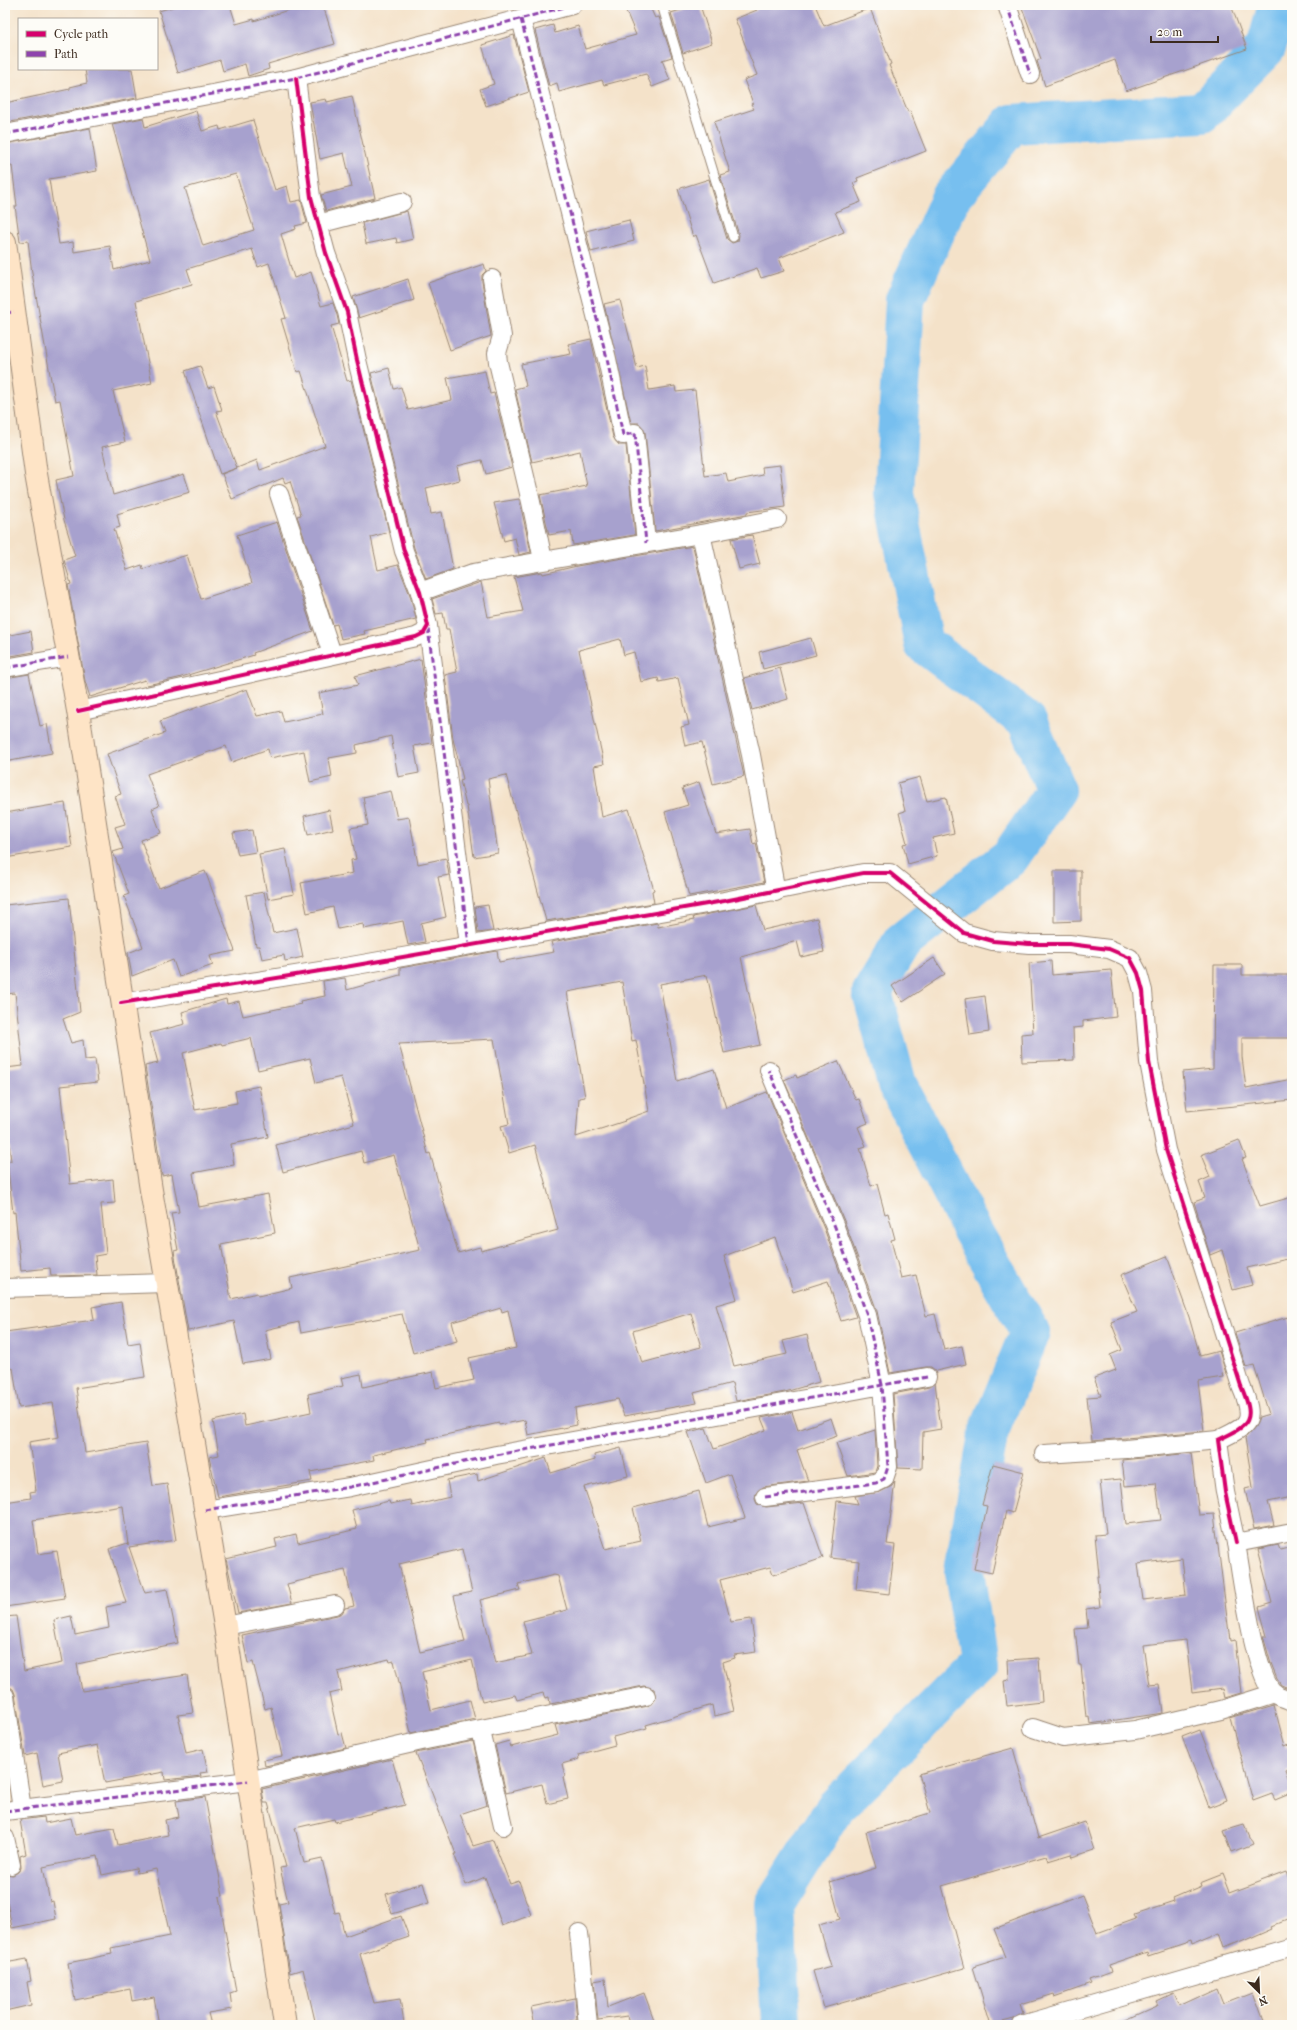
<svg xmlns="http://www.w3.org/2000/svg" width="1297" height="2030" font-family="'IM FELL French Canon',serif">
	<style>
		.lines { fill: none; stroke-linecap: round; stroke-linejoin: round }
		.river { stroke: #77bfef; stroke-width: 40 }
		.building { fill: #a7a1ce; fill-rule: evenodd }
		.service-casing { stroke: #988674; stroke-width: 11 }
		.minor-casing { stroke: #988674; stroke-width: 20 }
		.secondary-casing { stroke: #988674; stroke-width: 24 }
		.service { stroke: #fff; stroke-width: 9 }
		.minor { stroke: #fff; stroke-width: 18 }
		.secondary { stroke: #fee4c6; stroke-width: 22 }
		.quiet { stroke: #8e44ad; stroke-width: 3; stroke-dasharray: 6 3; stroke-linecap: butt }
		.cycleway-casing { stroke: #fdfcf7; stroke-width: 6 }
		.cycleway { stroke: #d6006c; stroke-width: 4 }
	</style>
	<rect width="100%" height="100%" fill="#fdfcf7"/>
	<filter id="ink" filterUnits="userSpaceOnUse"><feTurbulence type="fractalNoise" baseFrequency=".025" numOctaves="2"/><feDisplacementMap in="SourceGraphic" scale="8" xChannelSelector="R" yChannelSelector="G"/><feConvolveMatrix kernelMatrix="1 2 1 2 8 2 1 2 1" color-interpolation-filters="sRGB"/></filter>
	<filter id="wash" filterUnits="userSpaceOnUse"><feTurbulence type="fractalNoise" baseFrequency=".012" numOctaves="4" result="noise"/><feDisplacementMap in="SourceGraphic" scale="16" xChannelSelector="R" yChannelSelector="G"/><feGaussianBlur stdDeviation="0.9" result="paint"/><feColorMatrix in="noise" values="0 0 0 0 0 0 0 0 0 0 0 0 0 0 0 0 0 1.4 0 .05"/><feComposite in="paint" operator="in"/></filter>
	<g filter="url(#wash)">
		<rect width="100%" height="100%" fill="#f4e2c9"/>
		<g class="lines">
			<path class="river" d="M781 2025 775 1904 835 1808 978 1665 964 1571 989 1431 1030 1332 970 1227 897 1084 872 992 902 942 1010 857 1056 790 1027 721 924 644 894 493 905 300 951 197 1012 124 1202 113 1266 48 1278 5"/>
		</g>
		<g id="blocks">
			<g class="building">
				<path d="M179 5H230L236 24 254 19V21L304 5H323L335 44 268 64 269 69 248 76 245 64 223 71 220 60 178 73 159 11Z"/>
				<path d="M640 5H649L655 18 659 17 672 57 662 60 670 80 652 87 646 74 604 85 602 80 559 92 557 83 549 86 535 30 553 25 555 33 578 26 585 49 636 35 626 11Z"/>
				<path d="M696 5H700L712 43 683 53 671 13Z"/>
				<path d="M755 5H815L824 26 870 8 891 64 889 65 908 112 910 111 926 151 857 178 858 181 853 183 861 202 835 212 844 232 779 258 784 271 761 278 757 268 714 283 696 235 693 237 678 189 709 179 727 239 732 243 738 241 739 235 720 175 730 172 714 122 754 109 751 104 753 103 744 80 757 75 735 19 757 10Z"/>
				<path d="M1021 5H1231L1247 49 1126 91 1115 60 1045 86 1037 61 1041 59Z"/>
				<path d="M514 35 529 92 486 106 480 89 494 84 482 45Z"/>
				<path d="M85 69H132L137 98 5 123V103L70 89V87L87 83Z"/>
				<path d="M352 96 375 198 326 211 321 195 352 187 344 153 320 159 310 102 326 99 327 102Z"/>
				<path d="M196 111 202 131 219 126 220 130 253 120 275 190 287 186 291 202 301 200 307 223 295 226 296 229 281 234 294 278 311 272 321 306 333 303 337 315 339 324 331 326 347 381 351 380 389 532 371 537 378 570 398 565 410 595 416 619 364 631 365 634 341 639 337 624 333 625 297 516 301 515 290 481 285 483 283 478 232 499 222 474 257 460 260 470 325 446 301 371 297 372 281 319 286 318 269 263 258 267 252 249 187 269 192 284 136 301 152 383 113 391 125 442 102 447 113 495 184 474 190 492 117 514 120 527 114 529 127 570 142 565 143 569 187 555 201 599 252 583 237 535 277 522 313 631 253 653 254 655 178 678 147 685 145 680 90 697 85 681 68 585 71 584 64 560 75 556 64 520 56 480 74 476 60 400 55 401 51 380 32 273 28 241 20 242 15 206H17L12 166 5 167V144L90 128 97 171 49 179 59 244 73 242 74 252 110 246 114 270 150 260 112 124 143 118 145 127ZM236 174 254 230 203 246 185 188Z"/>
				<path d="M407 211 413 239 397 243 396 238 366 244 362 223Z"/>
				<path d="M629 220 634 241 591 252 586 231Z"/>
				<path d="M484 264 486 271 482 275V281L491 336 450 350 428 283Z"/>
				<path d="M408 279 414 300 359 318 353 297Z"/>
				<path d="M620 300 637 368 645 366 649 390 675 386 676 392 695 390 705 476 726 473 728 482 763 475 762 467 780 465 785 507 747 512V514L655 531 645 432 639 423H631L604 304Z"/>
				<path d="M591 339 613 437 619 445H626L635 535 573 545 571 531 549 535 540 495 587 486 580 451 532 462 515 389 526 386 521 364 571 354 568 344Z"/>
				<path d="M200 366 208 388 214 386 222 410 216 411 237 468 220 474 185 371Z"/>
				<path d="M389 368 394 389 401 387 408 410 452 400 447 378 485 371 490 394 494 393 512 467 486 474 482 460 457 466 460 480 426 488 431 514 442 512 453 569 426 579 414 548 371 373Z"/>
				<path d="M519 499 531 552 519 555 515 538 504 541 494 503Z"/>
				<path d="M752 535 760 564 739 569 731 539Z"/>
				<path d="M693 546 744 776 713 784 702 742 685 746 681 727 689 725 678 678 659 682 658 678 641 682 634 652 624 655 620 639 579 650 604 764 594 766 602 817 629 809 654 890 652 891 654 903 546 921 506 775 488 779 498 853 474 857 467 806H466L460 780 463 779 453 739 445 675 457 672 449 629H446L443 613 436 614 432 599 481 582 488 617 523 611 514 577 542 572 543 574 577 566Z"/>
				<path d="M31 631 34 652 5 657V636Z"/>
				<path d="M811 638 816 655 763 669 759 652Z"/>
				<path d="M421 659 432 743 414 746 419 773 398 777 391 736 356 745 357 753 329 758 332 777 310 782 304 751 270 758 268 749 232 762 226 746 147 774 159 806 152 809 161 833 141 840 157 884 159 888 205 871 235 951 210 956 213 965 179 977 173 960 132 976 128 953 143 947 124 896 129 894 113 852 123 849 115 827 125 824 115 796 121 794 107 754 165 733 160 721 247 689 257 716 281 711 284 722 323 714 319 693 358 685 355 676Z"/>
				<path d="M780 668 788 699 752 710 744 678Z"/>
				<path d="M29 674 40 726 47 724 52 753 5 762V678Z"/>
				<path d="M920 777 927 801 946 797 954 833 933 838 937 856 908 864 903 844 907 843 899 813 905 811 898 783Z"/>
				<path d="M699 782 716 834 750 829 753 844 756 843 764 882 689 896 665 812 688 805 682 788Z"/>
				<path d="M391 791 397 819 409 817 418 864 446 858 449 875 438 877 446 917 421 923 425 942 408 945 403 921 364 929 363 924 338 929 333 907 307 913 301 883 353 873 351 860 356 859 350 828 368 825 363 797Z"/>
				<path d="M65 803 72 847 5 858V813Z"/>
				<path d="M329 810 333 829 308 835 304 816Z"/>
				<path d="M252 830 256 852 238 855 233 833Z"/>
				<path d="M285 849 294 894 268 899 259 854Z"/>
				<path d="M1054 871H1081V921L1054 922Z"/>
				<path d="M264 892 273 933 297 928 303 957 285 961 284 955 262 959 259 946H256L246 895Z"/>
				<path d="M69 898 80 1012 63 1019 71 1043 83 1040 85 1060 95 1059 98 1082 60 1086 70 1184 113 1179 115 1203 101 1204 106 1254 95 1256 97 1275 51 1276 50 1268 21 1271 15 1212 13 1213 7 1161H11L7 1127H5V1068L23 1066 15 993 5 994V905Z"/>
				<path d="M488 905 493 931 478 933 475 907Z"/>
				<path d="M756 905 763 930 817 918 824 952 801 957 797 941 741 957 760 1045 724 1053 707 975 660 984 677 1081 714 1069 726 1108 767 1092 825 1231 856 1317 841 1321 828 1281 793 1292 775 1237 724 1256 737 1299 716 1305 734 1366 787 1354 783 1341 807 1335 819 1382 785 1392 736 1401 732 1383 694 1393 697 1403 624 1416 618 1399 575 1408 577 1425 528 1435 525 1420 499 1425V1423L427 1439 428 1442 373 1455 374 1460 310 1472 312 1481 218 1497 209 1457 219 1455 213 1421 243 1414 245 1426 311 1412 308 1394 343 1386 341 1378 361 1374 363 1387 433 1372 436 1388 474 1380 469 1358 516 1348 508 1310 502 1312 501 1308 452 1322 457 1341 413 1353 402 1314 301 1333 299 1322 265 1330 271 1359 243 1364 234 1321 188 1331 174 1251 178 1250 171 1213 179 1212 172 1174 162 1176 145 1066 158 1063 150 1033 185 1024 182 1012 226 999 227 1004 239 1001 243 1016 301 1004 300 1001 325 996 323 981 345 978 347 990 400 975V968L497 951 499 962 554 952 551 942 657 923 658 927 694 920 693 917ZM622 982 632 1041 636 1040 649 1111 624 1120 625 1121 576 1137 579 1098 585 1097 567 992ZM251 1038 258 1070 310 1058 316 1083 341 1077 354 1124 276 1145 283 1172 361 1151 364 1163 394 1155 420 1250 290 1278 292 1288 258 1296 257 1293 231 1299 221 1244 275 1233 268 1194 199 1207 193 1173 234 1165 231 1144 268 1137 259 1086 235 1091 237 1103 195 1110 183 1053 221 1043 222 1045ZM494 1039 509 1124 501 1126 509 1153 535 1145 558 1230 481 1251 480 1247 458 1253 430 1153 428 1154 399 1044ZM691 1313 701 1347 642 1363 633 1331Z"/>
				<path d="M934 958 945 974 903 1002 892 986Z"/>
				<path d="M1051 961 1052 975 1111 970 1116 1017 1083 1021V1027L1073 1028 1074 1060 1022 1062 1021 1034 1033 1033 1029 963Z"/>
				<path d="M1214 965H1242V975H1292V1038H1242V1057L1246 1088 1292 1079V1100L1187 1111 1183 1072 1213 1069Z"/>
				<path d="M985 996 989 1032 970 1035 965 999Z"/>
				<path d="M838 1061 856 1100 859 1099 868 1123 858 1127 866 1146 860 1148 871 1186 877 1184 885 1214 888 1213 895 1239 891 1240 901 1278 916 1275 926 1316 935 1314 944 1350 962 1346 966 1364 936 1371 931 1367H926L890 1373 877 1311 845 1223 784 1080 796 1075 797 1078Z"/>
				<path d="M1239 1140 1246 1158 1242 1159 1260 1206 1292 1197V1258L1247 1268 1252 1285 1233 1290 1222 1250 1210 1255 1194 1202 1205 1198 1199 1182 1210 1177 1201 1155Z"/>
				<path d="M1167 1256 1189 1317 1200 1356 1219 1351 1226 1373 1222 1374 1223 1377 1198 1381 1204 1431 1092 1441 1087 1397 1101 1396 1094 1378 1116 1370 1110 1355 1122 1350 1111 1322 1137 1312 1121 1275Z"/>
				<path d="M121 1302 128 1344 140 1342 145 1377 76 1388 85 1453 146 1443 153 1486 167 1484 176 1540 129 1547 145 1593 167 1589 178 1643 77 1664 82 1691 187 1675 193 1713 178 1715 186 1753 203 1749 208 1772 200 1773 201 1776 165 1780 164 1772 105 1783 97 1745 58 1753 63 1781 43 1785 37 1753 25 1756 15 1694 13 1689 8 1686 5 1672V1617L16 1616 24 1671 62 1663 54 1620 71 1616 75 1635 109 1628 106 1607 126 1603 109 1549 128 1543V1545L123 1506 33 1520 38 1554 57 1551 65 1598 5 1607V1502L31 1498 30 1492 36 1491 29 1442 59 1437 53 1403 19 1408 13 1368 5 1370V1332L94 1320 92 1307Z"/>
				<path d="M1288 1317 1292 1333V1497L1268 1502 1274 1525 1254 1529 1245 1489 1253 1487 1245 1438 1255 1427 1259 1417 1269 1414 1254 1365 1246 1367 1235 1333Z"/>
				<path d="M935 1383 941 1429 923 1432 922 1469 898 1468 893 1394 929 1387Z"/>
				<path d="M792 1412 798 1430 831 1418 837 1436 797 1450 808 1481 763 1487 756 1493 755 1499 757 1504 766 1507 804 1503 823 1558 773 1575 770 1567 720 1580 731 1622 751 1619 756 1652 734 1655 735 1658 723 1662 734 1711 714 1716 712 1705 646 1725 647 1728 613 1737 615 1745 578 1755 579 1759 562 1764 565 1776 563 1777 568 1799 547 1804 542 1784 506 1793 495 1745 509 1741 511 1747 558 1735 555 1725 648 1706 656 1699 654 1689 644 1686 550 1704 549 1697 545 1698 543 1693 517 1700 515 1695 482 1702 472 1660 422 1672 431 1710 470 1700 475 1719 411 1733 394 1661 390 1662 389 1659 338 1672 342 1691 329 1694 338 1734 342 1733 346 1748 265 1766 264 1760 282 1756 271 1707 265 1709 253 1662 248 1663 242 1635 337 1615 342 1613 345 1608 354 1606 345 1570 287 1584 292 1603 238 1613 226 1559 277 1547 275 1539 296 1534 298 1543 357 1529 352 1510 389 1501 390 1504 411 1500 412 1506 450 1497 447 1480 477 1474 478 1481 546 1458 551 1473 595 1460 594 1455 621 1448 628 1476 584 1487 605 1549 641 1541 633 1508 699 1491 708 1527 745 1518 730 1474 706 1483 688 1432 706 1428 714 1449 766 1430 761 1418ZM462 1549 472 1592 454 1596 465 1642 420 1652 399 1564ZM554 1575 558 1576 567 1610 523 1621 532 1655 495 1663 480 1600 520 1590 518 1584Z"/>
				<path d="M875 1430 877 1466 875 1472 848 1476 836 1443Z"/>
				<path d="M1191 1453 1199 1515 1214 1514 1230 1641 1235 1640 1241 1693 1224 1698 1222 1689 1192 1693 1186 1640 1143 1645 1149 1685 1159 1684 1163 1713 1090 1724 1089 1716 1086 1717 1081 1665H1079L1075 1629 1088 1628 1086 1609 1100 1607 1097 1576H1099L1095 1535 1106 1534 1100 1481 1121 1479 1126 1524 1161 1520 1156 1483 1125 1486 1122 1460ZM1182 1558 1186 1595 1143 1600 1138 1564Z"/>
				<path d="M993 1464 1024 1472 1013 1513 1006 1511 992 1573 974 1569 987 1506 982 1505Z"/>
				<path d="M895 1481 887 1544 895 1545 889 1594 856 1590 859 1561 830 1558 837 1501 858 1504 855 1496 880 1492 892 1486Z"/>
				<path d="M1278 1545 1280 1550 1292 1547V1686L1286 1687 1281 1685 1277 1679 1271 1664 1263 1636H1267L1259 1607 1272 1603 1258 1549Z"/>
				<path d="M1039 1658 1042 1702 1007 1706 1004 1681 1009 1680 1008 1660Z"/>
				<path d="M1274 1705 1285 1747 1292 1744V1767L1286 1770 1292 1786V1793L1275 1800 1272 1794 1253 1801 1230 1718Z"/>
				<path d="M1200 1730 1227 1800 1209 1807 1182 1737Z"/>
				<path d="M473 1741 487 1805 460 1814 473 1846 493 1840 510 1884 519 1881 531 1915 502 1926 485 1877 466 1885 454 1854H456L416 1753Z"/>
				<path d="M1013 1748 1038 1838 1085 1822 1094 1850 1072 1857 1071 1854 1048 1861 1046 1856 942 1886 964 1968 824 2008 813 1971 831 1966 819 1925 840 1919 830 1882 876 1868 866 1832 930 1813 919 1774Z"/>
				<path d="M392 1759 405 1805 335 1822 334 1819 295 1828 304 1863 322 1859 335 1913 339 1912 345 1936 401 1916 409 1937 360 1954 374 2003 400 1999 404 2023 389 2025H316L303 1969 290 1973 279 1904 288 1902 280 1868 286 1867 268 1803H264L262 1789Z"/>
				<path d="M205 1797 223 1896 219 1897 236 1991 230 1993 232 2009 208 2013 211 2025H159L154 1997 132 2001 130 1989 75 2000 68 1963 112 1954 111 1948 170 1936 156 1869 137 1873 136 1868 102 1875 98 1856 43 1867 50 1902 53 1901 56 1919 12 1928 5 1892V1874L13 1875 18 1872 21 1868 20 1856 26 1854 20 1820 44 1817 45 1823 71 1818 75 1835 114 1828 118 1845 168 1835 165 1820 179 1817 176 1801Z"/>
				<path d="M1244 1825 1252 1844 1232 1852 1224 1831Z"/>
				<path d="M1286 1871 1292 1887V1918L1272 1926 1273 1928 1225 1949 1220 1934 1191 1946 1190 1942 1148 1956 1147 1952 1109 1965 1111 1972 1089 1980 1091 1984 1054 1997 1053 1994 1021 2004 1024 2013 1014 2019 991 2025 973 1967 1005 1957 994 1929 1082 1895 1097 1933 1136 1919 1134 1915 1174 1902 1173 1898 1201 1886 1200 1883 1223 1874 1230 1892Z"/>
				<path d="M423 1883 429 1903 392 1914 386 1894Z"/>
				<path d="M27 1959 31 1981 27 1982 31 2005 5 2011V1963Z"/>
				<path d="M605 1979 608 2007 644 1993 656 2025H630L627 2016 598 2020 594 1981Z"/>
				<path d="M1218 1988 1224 2003 1252 1992 1264 2025H1113L1158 2005 1156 2001 1173 1993 1179 2006Z"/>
				<path d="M575 1998 577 2019 547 2025H535L531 2007Z"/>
			</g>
		</g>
	</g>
	<g filter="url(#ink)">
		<use href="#blocks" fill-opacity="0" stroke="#988674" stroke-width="1"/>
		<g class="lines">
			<defs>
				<path id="service" d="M662 5 733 237"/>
				<g id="minor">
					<path d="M1007 5 1030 74"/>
					<path d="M521 19 607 359 623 435 635 433 646 543"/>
					<path d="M5 134 296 78 572 5"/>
					<path d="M318 224 402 202"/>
					<path d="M492 279 502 336 497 353 498 362 531 502 543 560"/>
					<path d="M279 494 332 654"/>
					<path d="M701 534 751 755 776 892"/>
					<path d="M420 592 473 573 701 534 777 519"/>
					<path d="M428 626 469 945"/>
					<path d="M5 668 68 657"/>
					<path d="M78 711 416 637 424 633 428 626 426 617 420 592 404 551 357 360 347 312 326 253 311 197 296 78"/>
					<path d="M121 1003 351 966 724 901 863 873H890L964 933 993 941 1029 944H1069L1109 949 1130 958 1138 973 1143 991 1149 1062 1166 1150 1241 1386C1256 1421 1250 1425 1218 1440L1225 1492 1236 1543"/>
					<path d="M5 1288 166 1283"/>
					<path d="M1044 1454 1126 1449 1218 1440"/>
					<path d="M765 1497 876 1483 884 1479 888 1467 882 1385 867 1315 835 1227 769 1070"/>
					<path d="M205 1510 350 1487 496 1455 927 1377"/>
					<path d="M1292 1532 1236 1543C1241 1572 1254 1677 1275 1694 1280 1697 1287 1698 1292 1701"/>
					<path d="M225 1626 335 1605"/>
					<path d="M5 1696 22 1809"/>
					<path d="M1033 1728 1063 1738 1135 1730 1221 1710 1275 1693"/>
					<path d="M481 1731 503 1826"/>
					<path d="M5 1811 248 1781 426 1740 646 1696"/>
					<path d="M5 1838 11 1865"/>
					<path d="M579 1933 588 2025"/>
					<path d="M1022 2025 1292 1947"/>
				</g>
				<path id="secondary" d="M5 242 36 474 78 711 151 1190 225 1626 285 2025"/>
			</defs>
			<use href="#service" class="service-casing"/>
			<use href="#minor" class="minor-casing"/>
			<use href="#secondary" class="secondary-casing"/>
			<use href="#service" class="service"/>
			<use href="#minor" class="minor"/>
			<use href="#secondary" class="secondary"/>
			<g class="quiet">
				<path d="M1007 5 1030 74"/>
				<path d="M521 19 607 359 623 435 635 433 646 543"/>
				<path d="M5 134 296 78 572 5"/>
				<path d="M5 313 14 312"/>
				<path d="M428 628 469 945"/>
				<path d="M5 668 68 657"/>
				<path d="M765 1497 876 1483 884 1479 888 1467 882 1385 867 1315 835 1227 769 1070"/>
				<path d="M205 1510 350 1487 496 1455 927 1377"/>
				<path d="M5 1811 248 1781"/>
			</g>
			<defs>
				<g id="cycleway">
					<path d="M78 711 416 637 424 633 428 626 426 617 420 592 404 551 357 360 347 312 326 253 311 197 296 78"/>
					<path d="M121 1003 351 966 724 901 863 873H890L964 933 993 941 1029 944H1069L1109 949 1130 958 1138 973 1143 991 1149 1062 1166 1150 1241 1386C1256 1421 1250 1425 1218 1440L1225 1492 1236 1543"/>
				</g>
			</defs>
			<use href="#cycleway" class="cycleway-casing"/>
			<use href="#cycleway" class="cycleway"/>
		</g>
	</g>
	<rect width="1297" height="2030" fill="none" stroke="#fdfcf7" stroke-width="20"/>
	<rect x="18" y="18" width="140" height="52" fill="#fdfcf7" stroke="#afa8a0"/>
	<rect x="26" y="31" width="20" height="6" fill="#d6006c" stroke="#afa8a0"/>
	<text x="54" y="38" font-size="12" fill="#3b2a1e">Cycle path</text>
	<rect x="26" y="51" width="20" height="6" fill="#8e44ad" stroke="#afa8a0"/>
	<text x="54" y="58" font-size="12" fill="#3b2a1e">Path</text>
	<g transform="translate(1259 1992) rotate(156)" stroke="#fdfcf7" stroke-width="3" paint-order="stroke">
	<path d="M0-3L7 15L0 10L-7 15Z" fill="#3b2a1e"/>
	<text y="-6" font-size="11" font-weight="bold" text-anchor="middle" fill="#3b2a1e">N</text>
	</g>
	<path d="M1151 36v6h67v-6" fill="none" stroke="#3b2a1e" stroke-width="2"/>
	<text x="1157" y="36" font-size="12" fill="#3b2a1e" stroke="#fdfcf7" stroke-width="3" paint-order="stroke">20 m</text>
</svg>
